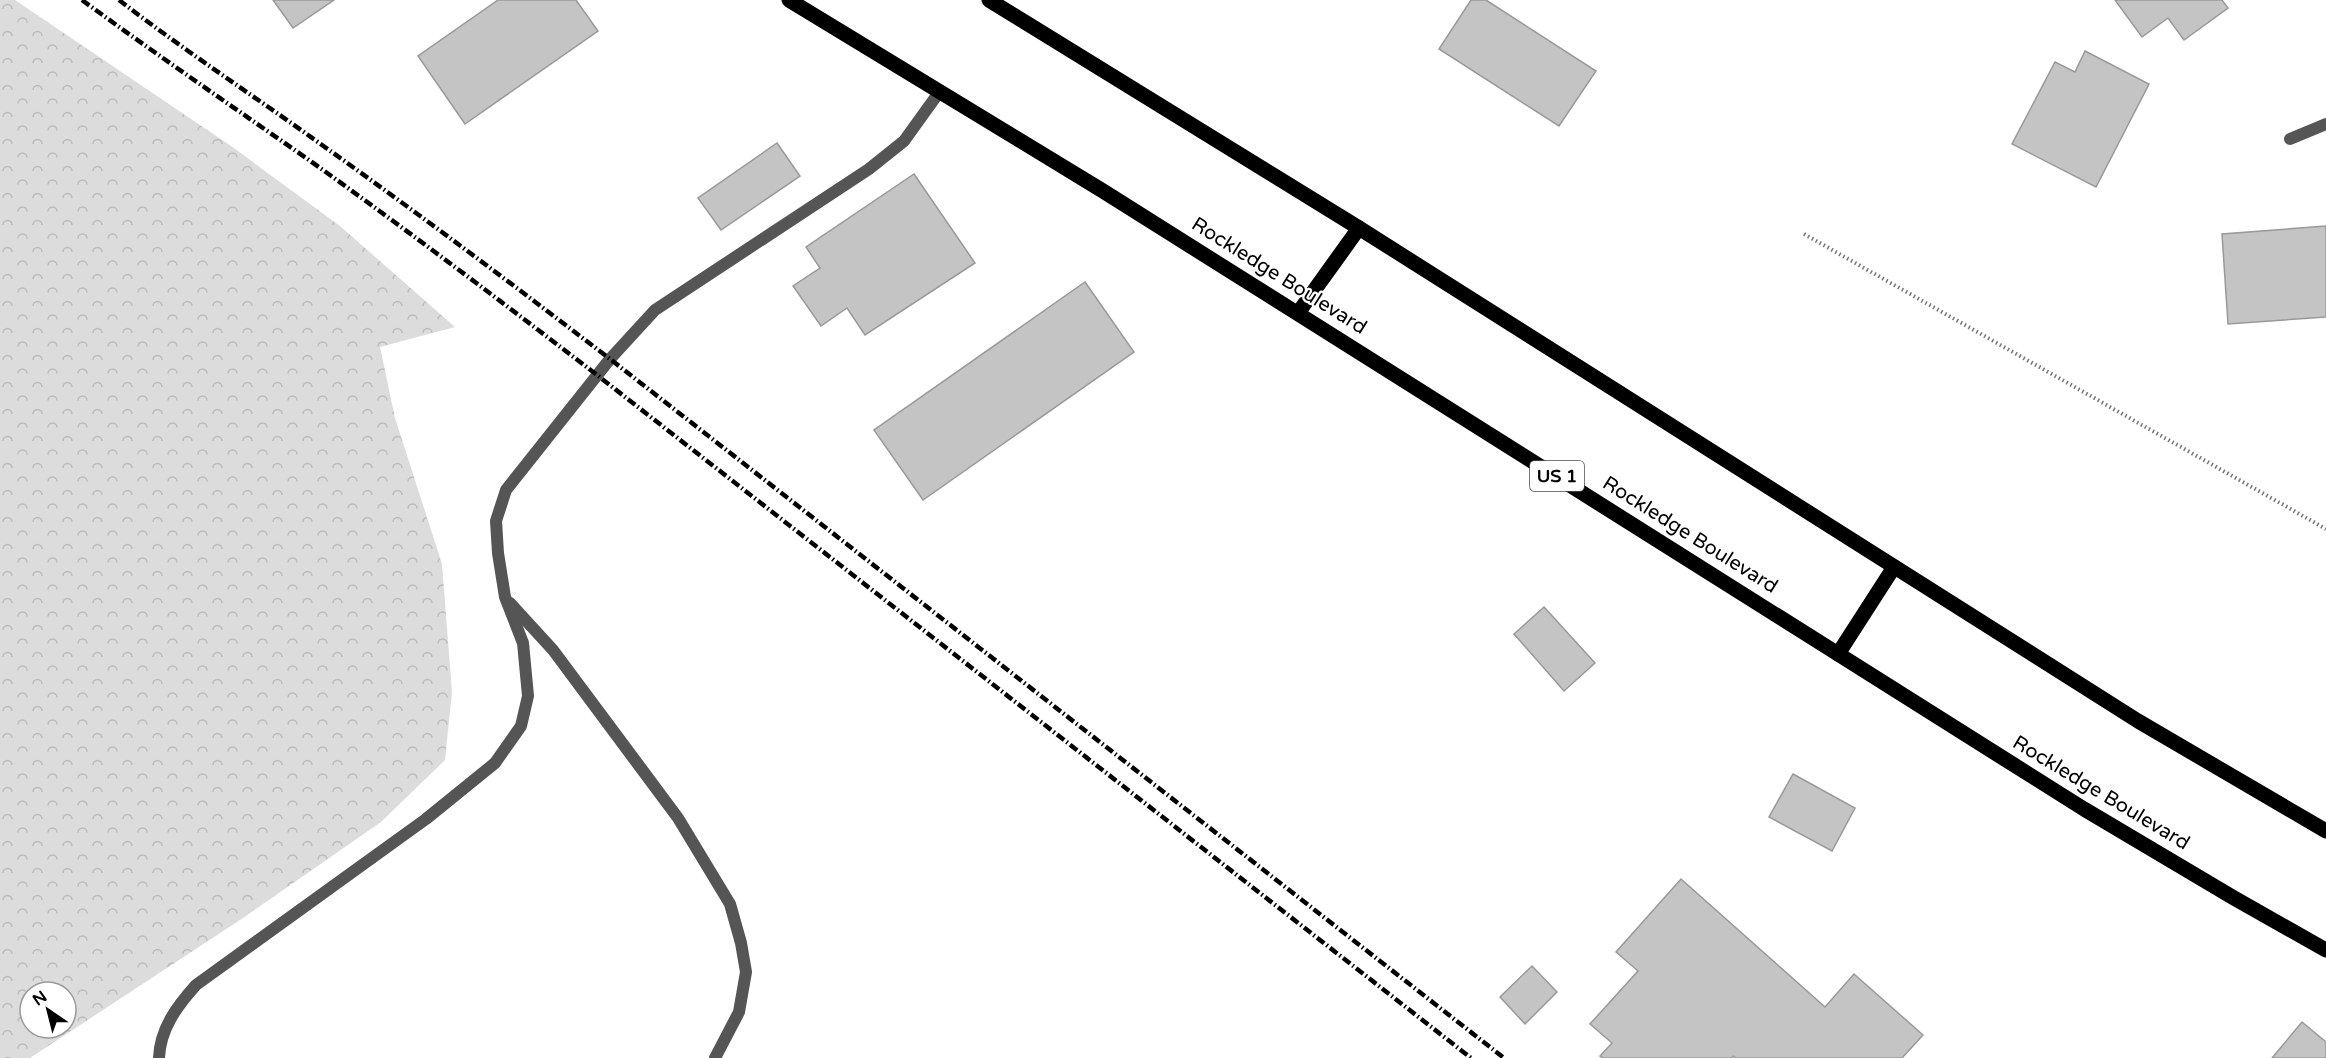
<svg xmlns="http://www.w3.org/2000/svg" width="2326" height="1058" font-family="'Varela Round',sans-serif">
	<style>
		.forest { fill: url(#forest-crowns); fill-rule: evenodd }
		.building { fill: #c4c4c4; stroke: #999; stroke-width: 1.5 }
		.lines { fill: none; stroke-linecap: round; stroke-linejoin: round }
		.path { stroke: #777; stroke-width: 4; stroke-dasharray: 1.5 3; stroke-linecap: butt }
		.lane { stroke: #555; stroke-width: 12 }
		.street { stroke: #555; stroke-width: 12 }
		.primary { stroke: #000; stroke-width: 15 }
		.rail { stroke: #000; stroke-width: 4.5; stroke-dasharray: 9 3 1.5 3; stroke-linecap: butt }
		.labels { text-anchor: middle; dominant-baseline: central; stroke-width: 4.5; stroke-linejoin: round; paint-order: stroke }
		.shield { fill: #fff; stroke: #4c4c4c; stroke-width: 1.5 }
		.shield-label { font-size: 18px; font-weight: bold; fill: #000 }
		.street-label { font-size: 20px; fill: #000; stroke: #fff }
	</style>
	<defs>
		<pattern id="forest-crowns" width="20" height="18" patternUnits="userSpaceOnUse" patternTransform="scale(1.5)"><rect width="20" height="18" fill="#dcdcdc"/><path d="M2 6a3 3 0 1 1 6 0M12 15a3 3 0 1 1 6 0" fill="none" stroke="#bbb"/></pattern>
	</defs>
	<rect width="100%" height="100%" fill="#fff"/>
	<path class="forest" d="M0 0H15L231 146 340 226 455 327 380 347 395 418 442 564 452 692 445 760 381 822 243 918 30 1058H0ZM30 992H66V1028H30Z"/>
	<g class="building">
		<path d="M273 0H334L293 28Z"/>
		<path d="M498 0H576L598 31 465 124 418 56Z"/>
		<path d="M1471 0H1486L1596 71 1559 126 1439 49Z"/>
		<path d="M2115 0H2222L2228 8 2184 40 2168 18 2142 37Z"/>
		<path d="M2085 51 2149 84 2096 187 2012 144 2055 62 2075 72Z"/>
		<path d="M777 143 800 176 721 230 698 198Z"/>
		<path d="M914 174 975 263 865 335 847 308 821 326 793 286 820 268 806 247Z"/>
		<path d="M2326 226V317L2228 324 2222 234Z"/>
		<path d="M1085 282 1134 352 923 500 874 430Z"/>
		<path d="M1544 607 1595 663 1564 691 1514 634Z"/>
		<path d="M1793 774 1855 808 1832 851 1769 817Z"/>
		<path d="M1681 879 1825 1007 1854 974 1923 1035 1902 1058H1736L1733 1056 1732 1058H1603L1600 1056 1612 1043 1590 1024 1638 971 1616 952Z"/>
		<path d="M1532 966 1557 992 1525 1024 1500 997Z"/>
		<path d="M2302 1022 2326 1042V1058H2272Z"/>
	</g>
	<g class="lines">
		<path class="path" d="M1804 234 2326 529"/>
		<g class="lane">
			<path d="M510 603 553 650 678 818 730 904 741 943 746 972 739 1012 715 1058"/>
			<path d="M159 1058C160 1029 177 1006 196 985L426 819 495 763 521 726 528 696 523 643 505 597 498 553 496 521 506 490 610 359 655 310 869 169 904 141 940 91"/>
		</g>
		<path class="street" d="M2290 139 2326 124"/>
		<g class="primary">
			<path d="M789 0 1103 191 2084 809 2234 898 2326 950"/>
			<path d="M989 0 1359 228 2138 721 2326 831"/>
			<path d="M1298 313 1359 228"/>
			<path d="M1838 654 1894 567"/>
		</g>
		<g class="rail">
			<path d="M82 0C157 55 233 107 309 160 407 230 502 302 597 375L1471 1058"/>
			<path d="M119 0C185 51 254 96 322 145 419 214 515 286 610 359L1504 1058"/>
		</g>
	</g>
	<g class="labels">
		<rect class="shield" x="1530" y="461" width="54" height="30" rx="4.5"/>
		<g class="shield-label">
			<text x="1557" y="476">US 1</text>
		</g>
		<g class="street-label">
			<text transform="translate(1279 276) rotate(32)">Rockledge Boulevard</text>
			<text transform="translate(1690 535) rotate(32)">Rockledge Boulevard</text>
			<text transform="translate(2101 793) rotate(31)">Rockledge Boulevard</text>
		</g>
	</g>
	<g transform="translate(48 1010) rotate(325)"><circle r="28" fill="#ffffff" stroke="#999999" stroke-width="1.5"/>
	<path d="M0-4.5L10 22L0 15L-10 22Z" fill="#000000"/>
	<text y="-9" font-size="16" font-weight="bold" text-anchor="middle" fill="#000000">N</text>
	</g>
</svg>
